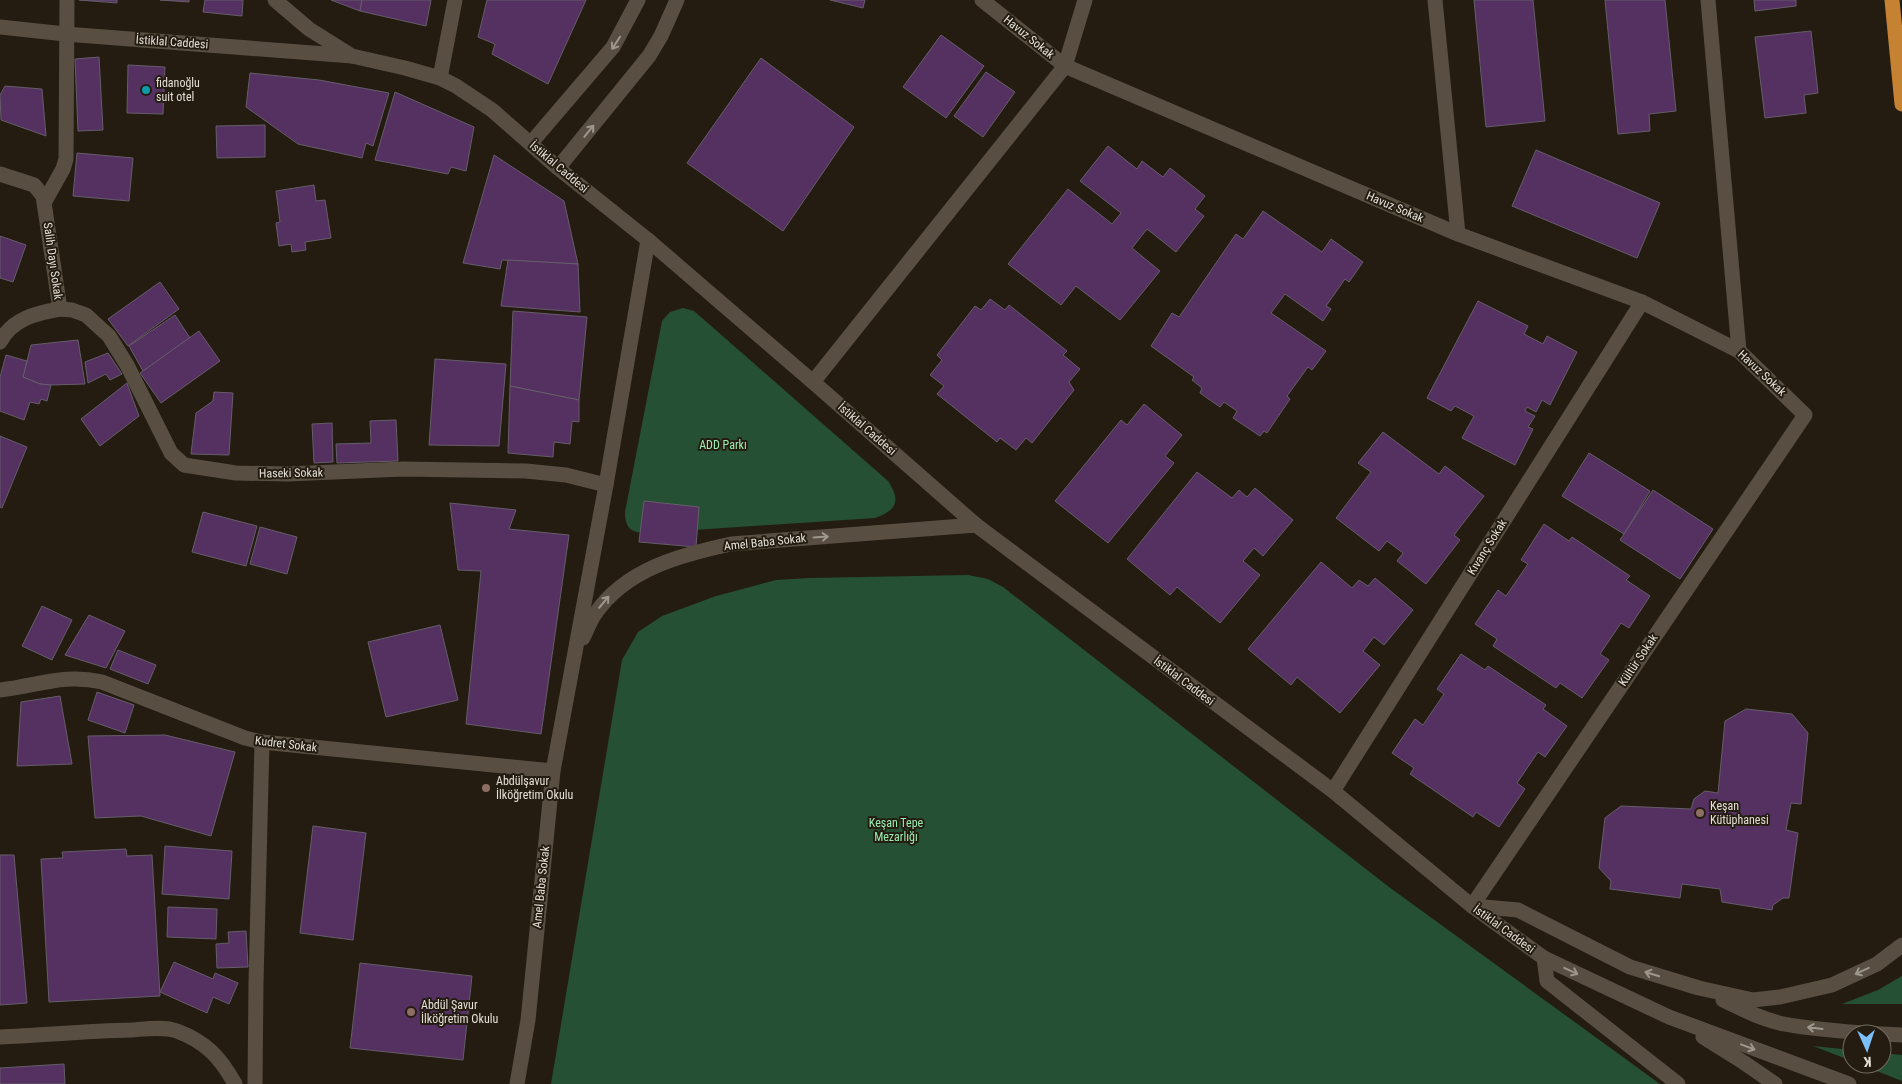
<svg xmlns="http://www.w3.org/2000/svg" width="1902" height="1084" font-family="'Roboto Condensed',sans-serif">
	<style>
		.green { fill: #255033 }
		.building { fill: #543161; stroke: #665d6a }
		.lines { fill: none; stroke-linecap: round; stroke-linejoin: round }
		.street { stroke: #584f42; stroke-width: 15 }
		.secondary { stroke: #584f42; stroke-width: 15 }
		.highway { stroke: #c58233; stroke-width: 15 }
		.oneway { stroke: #9e978c }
		.culture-dot { fill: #0f9aa8; stroke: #241c11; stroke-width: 2 }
		.education-dot { fill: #8d6e63; stroke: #241c11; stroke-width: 2 }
		.labels { text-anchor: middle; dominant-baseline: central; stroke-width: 4; stroke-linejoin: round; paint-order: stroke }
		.street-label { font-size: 12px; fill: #e4dfd7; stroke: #241c11 }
		.poi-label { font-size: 12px; fill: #e4dfd7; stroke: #241c11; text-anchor: start }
		.park-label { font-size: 12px; fill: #98eeb1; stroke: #241c11 }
	</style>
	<rect width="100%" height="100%" fill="#241c11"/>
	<g class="green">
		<path d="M683 308 694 311 888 481C901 501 897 510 875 518L649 533C632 533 625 530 625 512L662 321 670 312Z"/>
		<path d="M968 575 988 579 1003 587 1389 887 1660 1084H551L622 660 638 632 662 616 716 596 750 587 776 580 809 578Z"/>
		<path d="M1902 976V1004H1842L1878 990Z"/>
		<path d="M1813 1046 1852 1050V1061Z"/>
		<path d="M1882 1053 1902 1055V1081L1859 1064H1882Z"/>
	</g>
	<g class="building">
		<path d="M79 0H117V3Z"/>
		<path d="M160 0H189V2Z"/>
		<path d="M205 0H243L242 16 203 12Z"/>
		<path d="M331 0H362L360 11Z"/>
		<path d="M362 0H431L426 26 360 11Z"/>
		<path d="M487 0H586L548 84 492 54 495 44 478 37Z"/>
		<path d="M830 0H865L863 8Z"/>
		<path d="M1474 0H1533L1545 121 1486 127Z"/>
		<path d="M1605 0H1665L1676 111 1649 114 1650 131 1618 134Z"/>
		<path d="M1754 0H1796V6L1755 11Z"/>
		<path d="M1811 31 1818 93 1804 95 1806 113 1765 118 1755 37Z"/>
		<path d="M941 35 984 66 946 118 903 87Z"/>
		<path d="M99 57 103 130 78 131 75 59Z"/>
		<path d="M761 58 854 127 783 231 687 163Z"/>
		<path d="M128 65 165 67 163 114 127 113Z"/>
		<path d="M986 72 1015 92 983 137 954 116Z"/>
		<path d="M250 73 319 80 389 93 373 146 366 143 362 158 298 144 246 107Z"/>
		<path d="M5 86 42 89 46 136 1 120 0 95Z"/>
		<path d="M395 92 474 127 466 171 451 167 448 174 375 160Z"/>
		<path d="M265 125V157L217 158 216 126Z"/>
		<path d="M1108 146 1137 169 1142 161 1163 177 1170 168 1205 196 1195 209 1204 216 1176 252 1147 229 1132 248 1160 271 1120 320 1076 286 1061 305 1008 264 1068 189 1112 224 1121 213 1080 181Z"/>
		<path d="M1536 150 1660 203 1637 258 1512 206Z"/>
		<path d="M77 153 133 158 129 201 73 196Z"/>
		<path d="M494 155 564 201 578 264 502 260 500 269 463 263Z"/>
		<path d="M314 185 316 201 325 200 331 238 305 242 306 250 292 252 291 244 279 246 276 223 280 222 276 191Z"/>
		<path d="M1263 211 1322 252 1331 239 1363 262 1349 282 1345 279 1326 306 1331 309 1323 321 1285 294 1271 313 1326 351 1312 370 1308 367 1287 396 1290 399 1267 433 1264 431 1260 436 1233 418 1237 411 1224 402 1220 407 1200 393 1202 388 1192 380 1194 377 1151 346 1172 313 1179 317 1236 234 1243 239Z"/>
		<path d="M0 236 26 245 13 282 0 278Z"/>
		<path d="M508 260 578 264 580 312 501 306Z"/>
		<path d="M160 282 179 309 128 346 108 319Z"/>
		<path d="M990 299 1005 310 1009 305 1067 351 1063 355 1080 369 1069 382 1074 390 1032 443 1026 438 1016 450 1000 438 997 442 937 394 944 386 930 375 942 360 937 355 975 306 981 310Z"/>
		<path d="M1478 301 1528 326 1524 334 1543 344 1547 336 1577 352 1550 405 1542 400 1536 412 1527 407 1525 411 1535 416 1528 427 1533 429 1515 465 1462 438 1474 416 1455 406 1451 411 1427 398Z"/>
		<path d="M513 311 587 317 579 400 510 386Z"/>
		<path d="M175 315 190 338 143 371 129 346Z"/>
		<path d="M199 331 220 361 161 403 140 373Z"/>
		<path d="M78 340 85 384 51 385 40 384 23 377 31 345Z"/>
		<path d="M108 353 122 374 110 380 106 374 88 383 85 362Z"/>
		<path d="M6 355 27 361 23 377 40 384 51 385 47 401 41 399 39 404 30 402 24 420 0 411V377Z"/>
		<path d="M435 359 506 364 499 446 429 445Z"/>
		<path d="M127 383 139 416 100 446 81 419Z"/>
		<path d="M510 386 579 400V422L572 421 570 444 554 442 553 457 508 453Z"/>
		<path d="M214 392 233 393 229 455 191 454 196 413 213 401Z"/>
		<path d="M1144 404 1182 435 1165 456 1174 463 1108 543 1055 501 1121 420 1127 425Z"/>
		<path d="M396 420 398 461 337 463 336 444 371 443 370 421Z"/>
		<path d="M332 423 333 462 314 463 312 424Z"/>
		<path d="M1383 432 1439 474 1445 466 1484 496 1454 535 1460 540 1426 584 1397 561 1403 553 1387 541 1379 551 1336 518 1371 472 1358 463Z"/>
		<path d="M0 436 27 447 2 508 0 507Z"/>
		<path d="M1589 453 1650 491 1624 534 1562 496Z"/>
		<path d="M1197 472 1232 498 1239 490 1247 497 1255 488 1293 520 1263 556 1254 548 1243 561 1260 575 1220 623 1177 587 1170 595 1127 559Z"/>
		<path d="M1653 490 1713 529 1680 579 1620 540Z"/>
		<path d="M644 501 699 507 696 547 639 542Z"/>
		<path d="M450 503 516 510 509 529 569 535 541 734 466 724 481 571 458 570Z"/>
		<path d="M203 512 257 526 246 566 192 552Z"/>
		<path d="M1544 524 1569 541 1572 537 1630 576 1626 580 1650 596 1629 628 1621 623 1600 654 1609 660 1582 698 1560 683 1556 688 1493 646 1497 639 1475 624 1498 590 1506 596 1528 564 1521 560Z"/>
		<path d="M260 527 297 537 287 574 250 564Z"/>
		<path d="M1321 562 1352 588 1359 580 1368 586 1375 578 1413 610 1384 645 1374 637 1363 651 1380 665 1340 713 1297 677 1291 685 1248 649Z"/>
		<path d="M42 606 72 620 52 660 22 646Z"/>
		<path d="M89 615 125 631 106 668 65 655Z"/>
		<path d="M440 625 458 700 386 717 368 642Z"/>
		<path d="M118 650 156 665 148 684 110 669Z"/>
		<path d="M1461 654 1485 670 1488 666 1546 705 1543 709 1567 726 1545 757 1538 752 1517 783 1525 789 1499 827 1476 812 1473 817 1410 774 1414 768 1392 753 1415 719 1423 725 1444 694 1437 689Z"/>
		<path d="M97 692 134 705 125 733 88 720Z"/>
		<path d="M60 696 72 764 17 766 21 702Z"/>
		<path d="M1746 709 1792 714 1808 733 1801 804 1791 803 1786 830 1798 833 1789 898H1783L1773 905 1772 910 1722 902 1720 889 1682 884 1680 898 1610 889 1611 881 1599 868 1605 818 1621 806 1691 809 1694 799 1705 791 1718 793 1725 721Z"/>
		<path d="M165 735 235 752 211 836 141 816 95 818 88 736Z"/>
		<path d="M313 826 366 833 353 940 300 933Z"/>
		<path d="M165 846 232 851 229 899 162 894Z"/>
		<path d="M126 849 127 856 152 855 160 996 49 1002 41 859 63 858 62 852Z"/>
		<path d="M0 855H14L27 1003 0 1005Z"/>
		<path d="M168 907 217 909 216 939 167 937Z"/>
		<path d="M246 931 248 967 217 968 216 944 229 943 228 932Z"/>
		<path d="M174 962 213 979 215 973 238 983 229 1004 213 997 207 1013 160 992Z"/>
		<path d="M360 963 472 976 463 1060 350 1048Z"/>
		<path d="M64 1064 65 1084H0V1068Z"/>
	</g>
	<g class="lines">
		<g class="street">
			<path d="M275 0 309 29 352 56"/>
			<path d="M982 0 1065 66 1458 234 1642 302 1739 351 1805 415 1472 906"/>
			<path d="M1435 0 1458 234"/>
			<path d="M1708 0 1739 351"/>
			<path d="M440 78 455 0"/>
			<path d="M531 143 613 47 638 0"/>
			<path d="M558 168 649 56 661 36 677 0"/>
			<path d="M0 174 34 185 43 196 60 309C36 313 12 319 0 342"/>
			<path d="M45 201 63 169 66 159 67 0"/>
			<path d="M60 309 72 310 86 315 109 336 127 365 171 453 184 465 236 473 288 474 403 469 526 471 566 475 606 485"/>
			<path d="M813 382 1065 66 1085 0"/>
			<path d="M583 638C587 630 590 621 595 614 626 569 680 555 731 544L976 525"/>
			<path d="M0 690C38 686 63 673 102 682L245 738 262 742 553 771"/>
			<path d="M1333 791 1642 302"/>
			<path d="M1544 958 1547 981 1678 1084"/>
			<path d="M0 1037C44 1035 87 1031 131 1030 145 1029 164 1026 177 1031 206 1042 220 1057 235 1084"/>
			<path d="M255 1084 256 983 262 742"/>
			<path d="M517 1084 528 1020 553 771 606 485 648 240"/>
		</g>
		<g class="secondary">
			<path d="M0 27 65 34 352 56 405 68 440 78 456 86 492 110 558 168 648 240 813 382 976 525 1333 791 1472 906 1544 958 1669 1017 1849 1084"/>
			<path d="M1473 906 1518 910 1630 967 1699 988 1753 1000 1780 997 1832 985 1877 964 1902 945"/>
			<path d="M1723 1000C1742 1009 1763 1020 1784 1024 1816 1030 1849 1032 1881 1034"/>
			<path d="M1882 1034 1902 1035"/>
			<path d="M1703 1037 1743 1062 1775 1084"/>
		</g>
		<path class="highway" d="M1892 0 1902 104"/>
	</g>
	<defs><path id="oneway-shaft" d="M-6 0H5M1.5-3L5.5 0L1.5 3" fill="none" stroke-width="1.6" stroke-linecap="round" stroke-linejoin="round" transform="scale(1.25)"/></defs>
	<g class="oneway">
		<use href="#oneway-shaft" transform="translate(616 43) rotate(123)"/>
		<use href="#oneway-shaft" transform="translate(589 131) rotate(-51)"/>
		<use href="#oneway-shaft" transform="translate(821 537) rotate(-4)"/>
		<use href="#oneway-shaft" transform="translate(604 602) rotate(-50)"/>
		<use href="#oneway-shaft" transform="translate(1571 971) rotate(25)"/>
		<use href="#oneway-shaft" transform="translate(1862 971) rotate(155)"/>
		<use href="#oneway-shaft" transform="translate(1652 974) rotate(-163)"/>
		<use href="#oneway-shaft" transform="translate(1815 1028) rotate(-173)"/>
		<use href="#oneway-shaft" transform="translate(1748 1047) rotate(21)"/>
	</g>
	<circle class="culture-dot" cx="146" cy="90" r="5"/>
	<g class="education-dot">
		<circle cx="486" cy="788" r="5"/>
		<circle cx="1700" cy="813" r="5"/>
		<circle cx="411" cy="1012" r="5"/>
	</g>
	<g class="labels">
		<g class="street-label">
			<text transform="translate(1029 37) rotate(39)">Havuz Sokak</text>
			<text transform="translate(172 42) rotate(4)">İstiklal Caddesi</text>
			<text transform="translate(559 167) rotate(40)">İstiklal Caddesi</text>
			<text transform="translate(1395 207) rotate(23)">Havuz Sokak</text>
			<text transform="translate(53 261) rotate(82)">Salih Dayı Sokak</text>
			<text transform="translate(1762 373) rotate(43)">Havuz Sokak</text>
			<text transform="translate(867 429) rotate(41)">İstiklal Caddesi</text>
			<text transform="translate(291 473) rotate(-1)">Haseki Sokak</text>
			<text transform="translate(765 542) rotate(-6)">Amel Baba Sokak</text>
			<text transform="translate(1487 547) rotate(-58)">Kıvanç Sokak</text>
			<text transform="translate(1638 660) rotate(-56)">Kültür Sokak</text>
			<text transform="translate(1184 681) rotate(37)">İstiklal Caddesi</text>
			<text transform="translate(286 744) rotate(7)">Kudret Sokak</text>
			<text transform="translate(541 887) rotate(-84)">Amel Baba Sokak</text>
			<text transform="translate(1504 929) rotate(36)">İstiklal Caddesi</text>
		</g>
		<g class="poi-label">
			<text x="156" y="83">fidanoğlu<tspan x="156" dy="14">suit otel</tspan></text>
			<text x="496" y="781">Abdülşavur<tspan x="496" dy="14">İlköğretim Okulu</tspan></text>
			<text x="1710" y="806">Keşan<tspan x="1710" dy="14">Kütüphanesi</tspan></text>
			<text x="421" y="1005">Abdül Şavur<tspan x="421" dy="14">İlköğretim Okulu</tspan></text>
		</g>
		<g class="park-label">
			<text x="723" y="445">ADD Parkı</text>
			<text x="896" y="823">Keşan Tepe<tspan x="896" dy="14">Mezarlığı</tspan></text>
		</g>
	</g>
	<g transform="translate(1867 1049) rotate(177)"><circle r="24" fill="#241c11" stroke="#716a60"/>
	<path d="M0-4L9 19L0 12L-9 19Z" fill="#7cbef9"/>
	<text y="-8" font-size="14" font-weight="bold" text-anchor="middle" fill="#e4dfd7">K</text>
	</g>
</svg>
